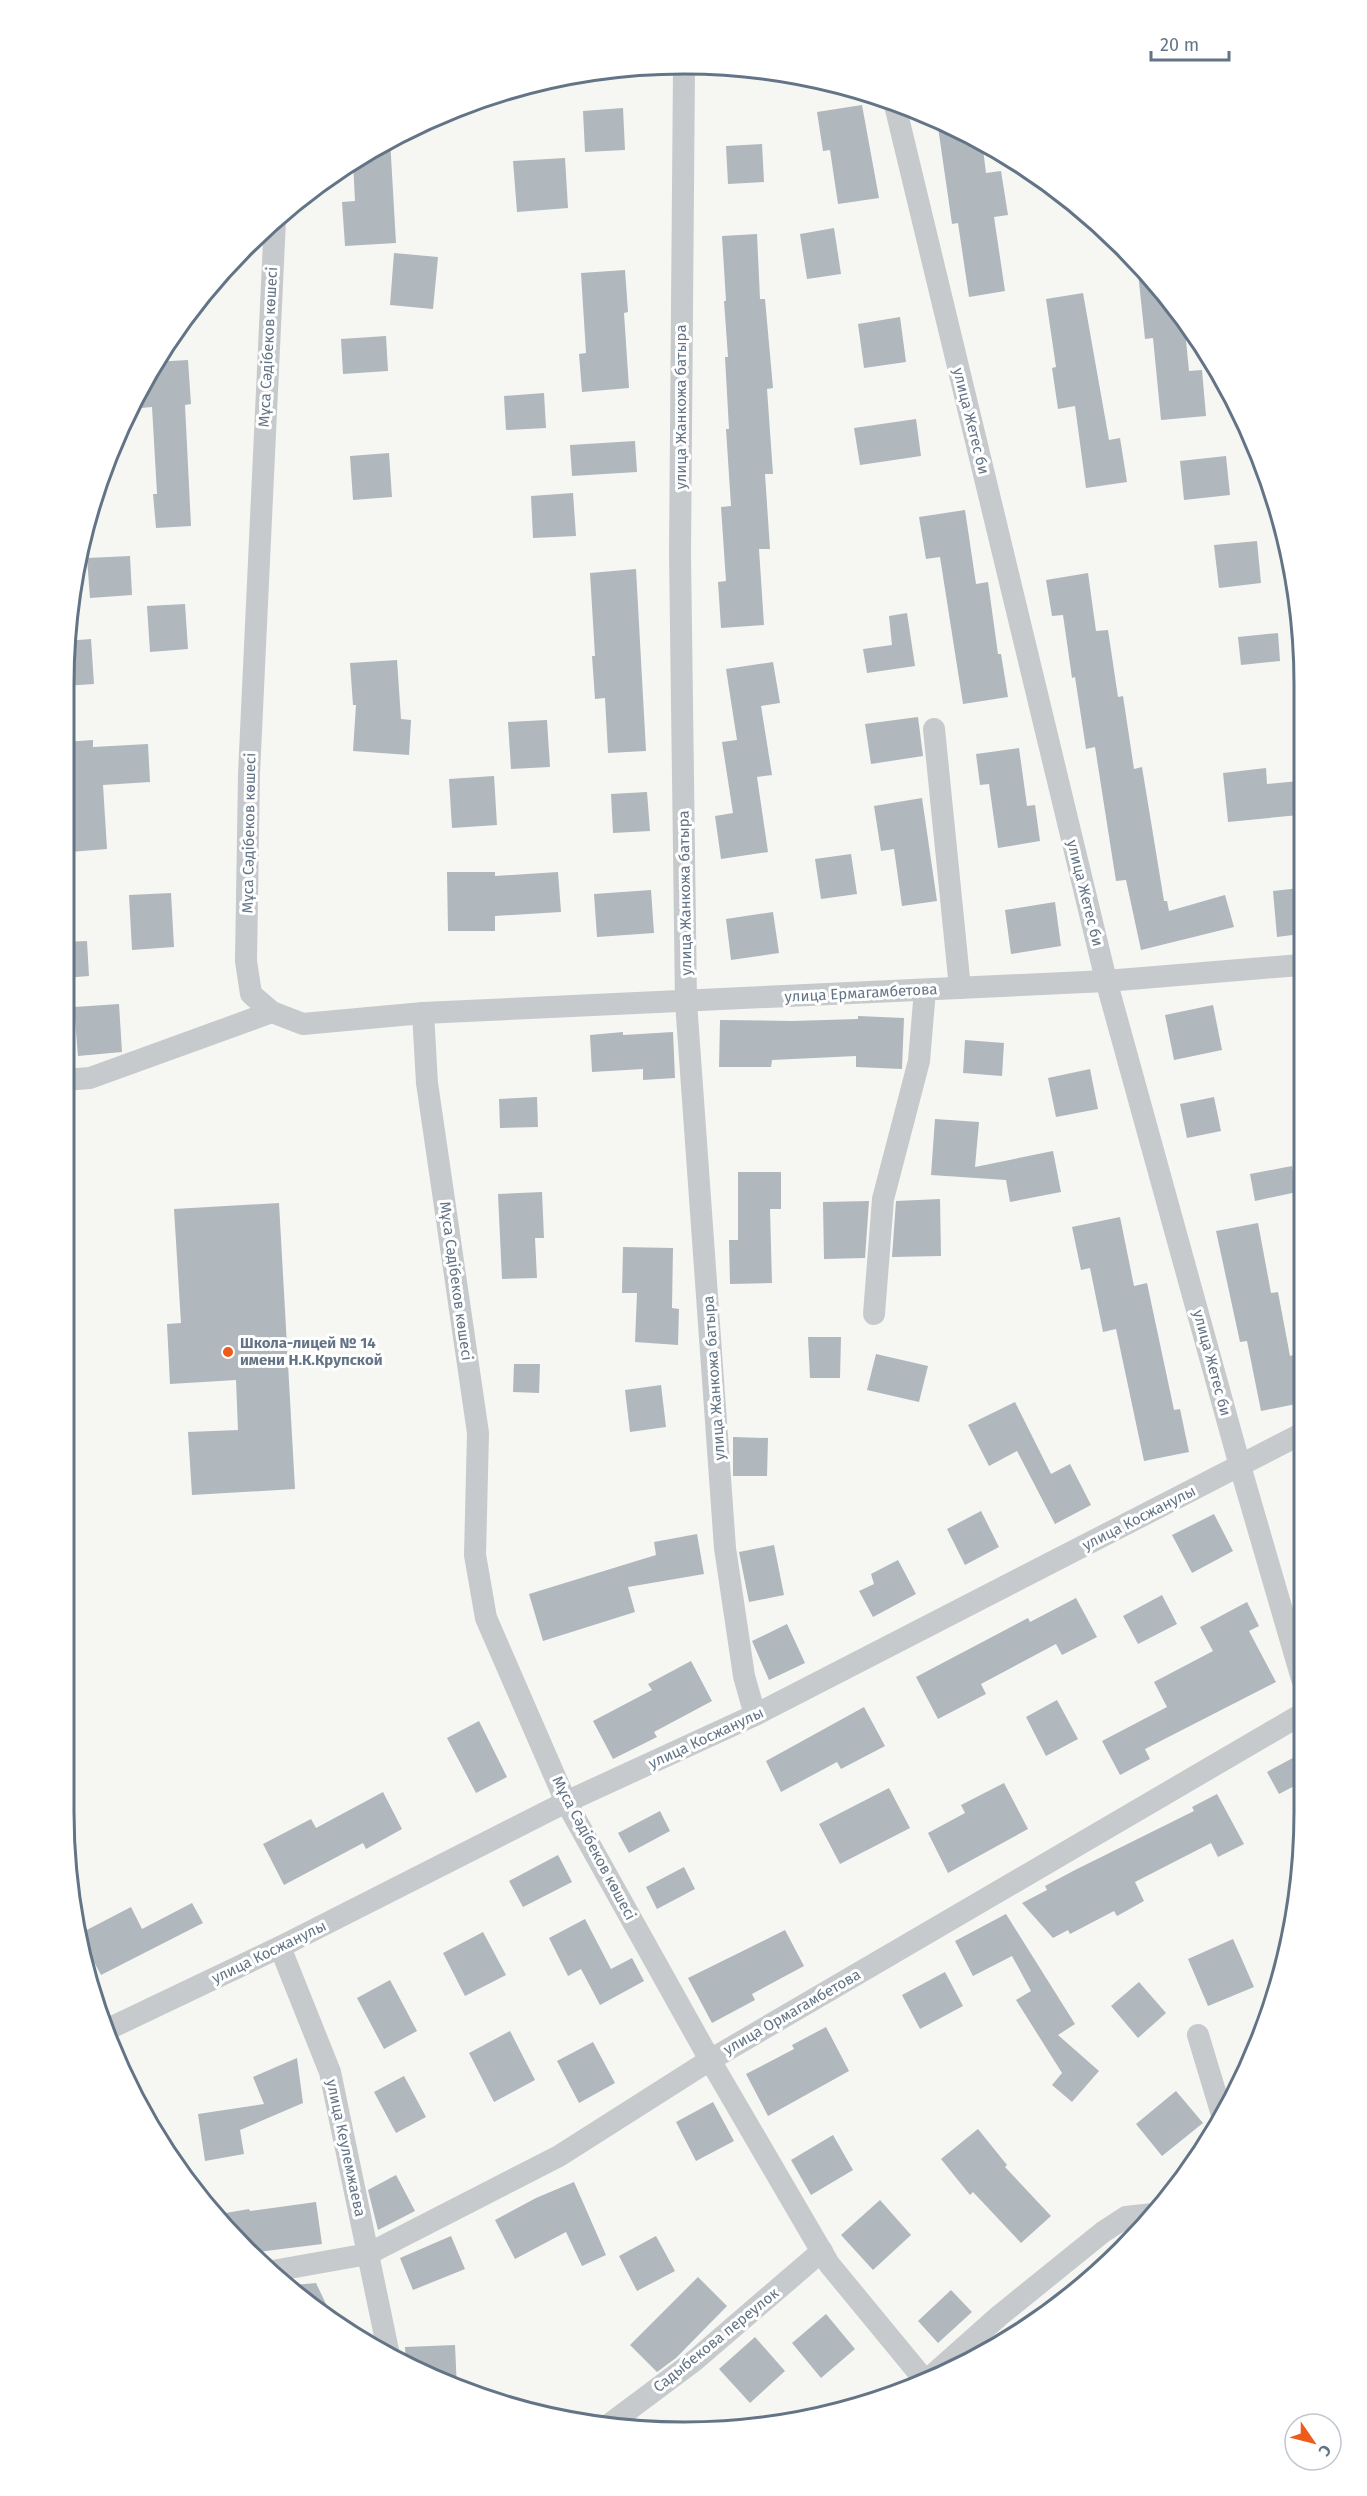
<svg xmlns="http://www.w3.org/2000/svg" width="1367" height="2496" font-family="'Fira Sans',sans-serif">
	<style>
		.building { fill: #b0b7bd }
		.lines { fill: none; stroke-linecap: round; stroke-linejoin: round }
		.street { stroke: #c6cacd; stroke-width: 22 }
		.poi-dot { fill: #ee5b1b; stroke: #fff; stroke-width: 2 }
		.labels { text-anchor: middle; dominant-baseline: central; stroke-width: 6; stroke-linejoin: round; paint-order: stroke }
		.street-label { font-size: 15px; fill: #637486; stroke: #fff }
		.poi-label { font-size: 15px; font-weight: bold; fill: #637486; stroke: #fff; text-anchor: start }
		.rim { fill: none; stroke: #637486; stroke-width: 3 }
	</style>
	<rect width="100%" height="100%" fill="#f6f7f3"/>
	<g class="building">
		<path d="M862 105 879 198 838 204 830 150 823 151 817 112Z"/>
		<path d="M623 108 625 150 585 152 583 111Z"/>
		<path d="M937 120 982 141 986 173 1001 171 1008 215 994 217 1005 291 969 297 958 223 952 224Z"/>
		<path d="M390 139 396 243 345 246 342 202 355 201 353 162Z"/>
		<path d="M762 144 764 182 728 184 726 146Z"/>
		<path d="M565 158 568 208 517 212 513 161Z"/>
		<path d="M834 228 841 274 807 279 800 234Z"/>
		<path d="M757 234 760 299H765L773 388 767 389 773 474H765L770 549H759L764 625 721 628 718 582 726 581 721 507 731 506 726 429H729L725 357H728L724 301H726L722 236Z"/>
		<path d="M394 253 438 257 433 309 390 305Z"/>
		<path d="M1137 263 1184 320 1189 371 1202 370 1206 416 1161 420 1153 338 1145 339Z"/>
		<path d="M625 270 628 312 624 313 629 388 582 392 579 354 586 353 581 273Z"/>
		<path d="M1083 293 1109 440 1120 438 1127 482 1086 488 1075 406 1058 409 1052 368 1056 367 1046 299Z"/>
		<path d="M900 317 906 362 864 368 858 324Z"/>
		<path d="M386 336 388 371 343 374 341 339Z"/>
		<path d="M188 360 191 404 185 405 191 526 156 528 153 494H157L152 407 141 408 140 388 154 362Z"/>
		<path d="M544 393 546 428 506 430 504 396Z"/>
		<path d="M916 419 921 456 860 465 854 428Z"/>
		<path d="M635 441 637 472 572 476 570 445Z"/>
		<path d="M389 453 392 497 353 500 350 456Z"/>
		<path d="M1226 456 1230 495 1184 500 1180 461Z"/>
		<path d="M573 493 576 536 533 538 531 496Z"/>
		<path d="M965 510 976 584 988 582 998 654H1001L1008 697 963 704 940 557 926 559 919 517Z"/>
		<path d="M1257 541 1261 583 1219 588 1214 545Z"/>
		<path d="M130 556 132 595 90 598 87 558Z"/>
		<path d="M636 569 646 751 608 753 605 698 595 699 592 656H595L590 573Z"/>
		<path d="M1088 573 1096 631 1108 630 1118 697 1123 696 1134 769 1142 767 1164 901H1167L1169 911 1225 895 1234 927 1141 950 1126 880 1116 881 1095 747 1086 749 1075 677 1072 678 1063 615 1052 616 1046 580Z"/>
		<path d="M185 604 188 649 150 652 147 606Z"/>
		<path d="M907 613 915 666 867 673 863 649 892 645 889 616Z"/>
		<path d="M1278 633 1280 661 1241 665 1238 637Z"/>
		<path d="M91 639 94 684 64 686 65 641Z"/>
		<path d="M397 660 401 719 411 720 409 755 353 751 356 705H353L350 663Z"/>
		<path d="M773 662 780 703 761 706 772 775 757 777 768 852 721 859 715 816 733 813 722 742 737 740 726 669Z"/>
		<path d="M918 717 923 756 871 764 865 724Z"/>
		<path d="M547 720 550 767 511 769 508 722Z"/>
		<path d="M93 740V747L148 744 150 782 103 785 107 849 70 852 66 795H64V742Z"/>
		<path d="M1019 748 1027 806 1035 805 1040 841 998 848 989 784 980 785 976 754Z"/>
		<path d="M1266 768 1267 784 1299 781V815L1228 822 1223 773Z"/>
		<path d="M494 776 497 825 452 828 449 779Z"/>
		<path d="M647 792 650 831 613 833 611 794Z"/>
		<path d="M922 798 937 901 902 906 894 849 881 851 874 806Z"/>
		<path d="M851 854 857 894 821 899 815 859Z"/>
		<path d="M447 872H495V876L558 872 561 912 495 916V931H448Z"/>
		<path d="M1300 888V934L1277 937 1273 891Z"/>
		<path d="M651 890 654 933 597 937 594 894Z"/>
		<path d="M171 893 174 947 132 950 129 895Z"/>
		<path d="M1055 902 1061 946 1011 954 1005 910Z"/>
		<path d="M773 912 779 953 731 960 726 919Z"/>
		<path d="M87 941 89 976 64 978V942Z"/>
		<path d="M119 1004 122 1052 78 1056 74 1007Z"/>
		<path d="M1213 1005 1222 1050 1174 1060 1165 1015Z"/>
		<path d="M858 1016 904 1018 902 1069 856 1067V1056L772 1060 771 1067H719L720 1020 792 1021 858 1019Z"/>
		<path d="M623 1032V1035L673 1032 675 1078 643 1080V1069L592 1072 590 1035Z"/>
		<path d="M965 1040 1004 1043 1002 1076 963 1073Z"/>
		<path d="M1090 1069 1098 1109 1056 1117 1048 1078Z"/>
		<path d="M537 1097 538 1127 500 1128 499 1099Z"/>
		<path d="M1214 1097 1221 1131 1187 1138 1180 1104Z"/>
		<path d="M935 1119 979 1122 975 1167 1053 1151 1061 1192 1010 1202 1006 1180 931 1175Z"/>
		<path d="M1292 1166 1297 1192 1255 1201 1250 1174Z"/>
		<path d="M738 1172H781V1209H770L772 1283 730 1284 729 1240H738Z"/>
		<path d="M542 1192 544 1238H535L537 1278 502 1279 498 1194Z"/>
		<path d="M940 1199 941 1256 892 1257 896 1201Z"/>
		<path d="M869 1201 865 1258 824 1259 823 1202Z"/>
		<path d="M279 1203 295 1489 192 1495 188 1432 238 1430 236 1380 170 1384 167 1324 181 1323 174 1209Z"/>
		<path d="M1120 1217 1134 1286 1147 1283 1174 1410 1180 1409 1189 1452 1144 1461 1116 1329 1103 1332 1090 1268 1081 1270 1072 1227Z"/>
		<path d="M1258 1223 1271 1293 1278 1292 1290 1356 1301 1353V1403L1261 1411 1247 1341 1240 1342 1216 1231Z"/>
		<path d="M623 1247 673 1248 672 1308 679 1309 678 1345 635 1342 637 1293H622Z"/>
		<path d="M808 1337H841L840 1378H810Z"/>
		<path d="M876 1354 928 1366 919 1402 867 1390Z"/>
		<path d="M514 1364H540L539 1393 513 1392Z"/>
		<path d="M661 1385 666 1427 630 1432 625 1390Z"/>
		<path d="M1015 1402 1051 1474 1070 1464 1091 1505 1055 1524 1017 1451 989 1466 968 1425Z"/>
		<path d="M733 1437 768 1438 767 1476H733Z"/>
		<path d="M981 1511 999 1547 965 1565 947 1529Z"/>
		<path d="M1214 1514 1233 1551 1192 1573 1172 1535Z"/>
		<path d="M697 1534 704 1574 628 1587 635 1612 543 1641 529 1594 656 1555 654 1542Z"/>
		<path d="M774 1545 784 1595 749 1602 739 1552Z"/>
		<path d="M898 1560 916 1594 873 1617 859 1591 874 1584 871 1574Z"/>
		<path d="M1162 1595 1177 1624 1138 1644 1123 1616Z"/>
		<path d="M1076 1598 1097 1637 1062 1655 1056 1644 981 1684 986 1694 938 1719 916 1677 1028 1618 1030 1622Z"/>
		<path d="M1247 1602 1259 1626 1249 1631 1276 1682 1145 1749 1150 1759 1120 1775 1102 1741 1167 1707 1154 1682 1213 1651 1200 1627Z"/>
		<path d="M787 1624 805 1663 769 1680 752 1641Z"/>
		<path d="M691 1661 712 1701 654 1732 657 1737 613 1759 593 1721 652 1690 648 1684Z"/>
		<path d="M1057 1700 1078 1739 1046 1756 1026 1717Z"/>
		<path d="M864 1707 885 1746 841 1769 837 1762 781 1792 766 1761Z"/>
		<path d="M479 1721 507 1777 476 1793 447 1738Z"/>
		<path d="M1302 1753V1782L1279 1794 1267 1772Z"/>
		<path d="M1004 1783 1028 1829 948 1873 928 1833 965 1813 961 1805Z"/>
		<path d="M889 1788 910 1828 840 1864 819 1824Z"/>
		<path d="M383 1792 402 1829 366 1849 363 1843 284 1885 263 1844 311 1819 316 1828Z"/>
		<path d="M1217 1794 1244 1844 1218 1857 1211 1843 1135 1882 1144 1901 1117 1916 1114 1911 1070 1934 1068 1930 1053 1938 1022 1903 1047 1890 1045 1886 1075 1870 1194 1811 1192 1807Z"/>
		<path d="M660 1811 670 1831 629 1853 618 1833Z"/>
		<path d="M558 1855 572 1882 523 1907 509 1881Z"/>
		<path d="M684 1867 695 1889 657 1909 646 1887Z"/>
		<path d="M192 1903 203 1923 101 1975 79 1934 131 1907 142 1929Z"/>
		<path d="M1006 1914 1075 2024 1058 2035 1099 2071 1072 2102 1052 2085 1062 2073 1016 2000 1031 1991 1012 1956 973 1976 955 1941Z"/>
		<path d="M585 1919 611 1969 632 1958 644 1981 600 2005 581 1969 568 1976 549 1938Z"/>
		<path d="M785 1930 804 1966 752 1994 755 2000 712 2023 688 1978Z"/>
		<path d="M483 1932 506 1975 465 1996 443 1953Z"/>
		<path d="M1233 1939 1254 1987 1208 2006 1188 1959Z"/>
		<path d="M945 1972 963 2006 920 2029 902 1995Z"/>
		<path d="M390 1980 417 2031 384 2049 357 1998Z"/>
		<path d="M1139 1982 1166 2013 1138 2038 1111 2006Z"/>
		<path d="M826 2027 849 2071 768 2116 746 2074 794 2049 792 2045Z"/>
		<path d="M510 2031 535 2080 494 2102 469 2053Z"/>
		<path d="M593 2042 615 2083 579 2103 557 2061Z"/>
		<path d="M297 2058 303 2103 240 2130 244 2154 205 2161 198 2114 264 2104 253 2077Z"/>
		<path d="M404 2076 426 2117 396 2133 374 2092Z"/>
		<path d="M1176 2091 1203 2123 1162 2156 1136 2124Z"/>
		<path d="M713 2102 734 2141 696 2161 676 2122Z"/>
		<path d="M978 2129 1007 2165 1005 2167 1051 2216 1021 2243 973 2192 970 2195 941 2159Z"/>
		<path d="M833 2135 853 2170 811 2195 791 2160Z"/>
		<path d="M396 2175 415 2211 378 2230 368 2190Z"/>
		<path d="M574 2182 606 2255 582 2266 566 2232 515 2259 495 2220 536 2198Z"/>
		<path d="M880 2200 911 2235 873 2270 841 2235Z"/>
		<path d="M316 2202 322 2244 250 2253 214 2215 249 2209 250 2211Z"/>
		<path d="M451 2236 465 2269 413 2290 400 2258Z"/>
		<path d="M656 2236 675 2271 637 2291 619 2256Z"/>
		<path d="M698 2277 727 2306 676 2358 657 2372 630 2345Z"/>
		<path d="M316 2283 337 2327 283 2286Z"/>
		<path d="M951 2290 972 2312 938 2343 918 2321Z"/>
		<path d="M826 2314 855 2349 821 2378 792 2343Z"/>
		<path d="M755 2337 785 2371 750 2403 719 2369Z"/>
		<path d="M455 2345 457 2389 406 2364 405 2347Z"/>
	</g>
	<g class="lines">
		<g class="street">
			<path d="M684 66 680 553 686 1002 725 1548 744 1676 755 1715"/>
			<path d="M894 101 1106 980 1240 1466 1302 1679"/>
			<path d="M275 220 249 774 246 961 251 994 272 1012 303 1024 423 1013 1106 981 1300 965"/>
			<path d="M934 729 960 988"/>
			<path d="M423 1013 427 1083 478 1433 475 1555 486 1618 566 1802 710 2060 829 2264 927 2383"/>
			<path d="M64 1080 90 1078 272 1012"/>
			<path d="M874 1314 883 1199 919 1061 925 990"/>
			<path d="M280 1947 330 2072 389 2355"/>
			<path d="M104 2031 280 1947 566 1802 755 1715 1301 1434"/>
			<path d="M1198 2035 1223 2118"/>
			<path d="M267 2272 368 2254 559 2156 710 2060 1302 1714"/>
			<path d="M926 2381 999 2316 1103 2232 1126 2217 1153 2214"/>
			<path d="M607 2426 694 2361 822 2251"/>
		</g>
	</g>
	<circle class="poi-dot" cx="228" cy="1352" r="6"/>
	<g class="labels">
		<g class="street-label">
			<text transform="translate(268 347) rotate(-87)">Мұса Сәдібеков көшесі</text>
			<text transform="translate(681 407) rotate(-90)">улица Жанкожа батыра</text>
			<text transform="translate(971 421) rotate(76)">улица Жетес би</text>
			<text transform="translate(249 833) rotate(-89)">Мұса Сәдібеков көшесі</text>
			<text transform="translate(685 893) rotate(-91)">улица Жанкожа батыра</text>
			<text transform="translate(1085 893) rotate(76)">улица Жетес би</text>
			<text transform="translate(861 993) rotate(-3)">улица Ермагамбетова</text>
			<text transform="translate(456 1281) rotate(82)">Мұса Сәдібеков көшесі</text>
			<text transform="translate(1212 1363) rotate(75)">улица Жетес би</text>
			<text transform="translate(714 1378) rotate(-94)">улица Жанкожа батыра</text>
			<text transform="translate(1139 1518) rotate(-27)">улица Косжанулы</text>
			<text transform="translate(706 1738) rotate(-25)">улица Косжанулы</text>
			<text transform="translate(594 1848) rotate(62)">Мұса Сәдібеков көшесі</text>
			<text transform="translate(269 1952) rotate(-26)">улица Косжанулы</text>
			<text transform="translate(792 2012) rotate(-30)">улица Ормагамбетова</text>
			<text transform="translate(346 2148) rotate(78)">улица Кеулемжаева</text>
			<text transform="translate(716 2340) rotate(-39)">Садыбекова переулок</text>
		</g>
		<g class="poi-label">
			<text x="240" y="1343">Школа-лицей № 14<tspan x="240" dy="17">имени Н.К.Крупской</tspan></text>
		</g>
	</g>
	<path d="M0 0H1367V2496H0ZM684 74H684A610 610 0 0 1 1294 684V1812A610 610 0 0 1 684 2422H684A610 610 0 0 1 74 1812V684A610 610 0 0 1 684 74Z" fill="#fff" fill-rule="evenodd"/>
	<path class="rim" d="M684 74H684A610 610 0 0 1 1294 684V1812A610 610 0 0 1 684 2422H684A610 610 0 0 1 74 1812V684A610 610 0 0 1 684 74Z"/>
	<g transform="translate(1313 2442) rotate(125)"><circle r="28" fill="#ffffff" stroke="#c1c7cf" stroke-width="1.5"/>
	<path d="M0-4.5L10 22L0 15L-10 22Z" fill="#ee5b1b"/>
	<text y="-9" font-size="16" font-weight="bold" text-anchor="middle" fill="#637486">С</text>
	</g>
	<path d="M1151 51v9h78v-9" fill="none" stroke="#637486" stroke-width="3"/>
	<text x="1160" y="51" font-size="18" fill="#637486" stroke="#ffffff" stroke-width="4.5" paint-order="stroke">20 m</text>
</svg>
